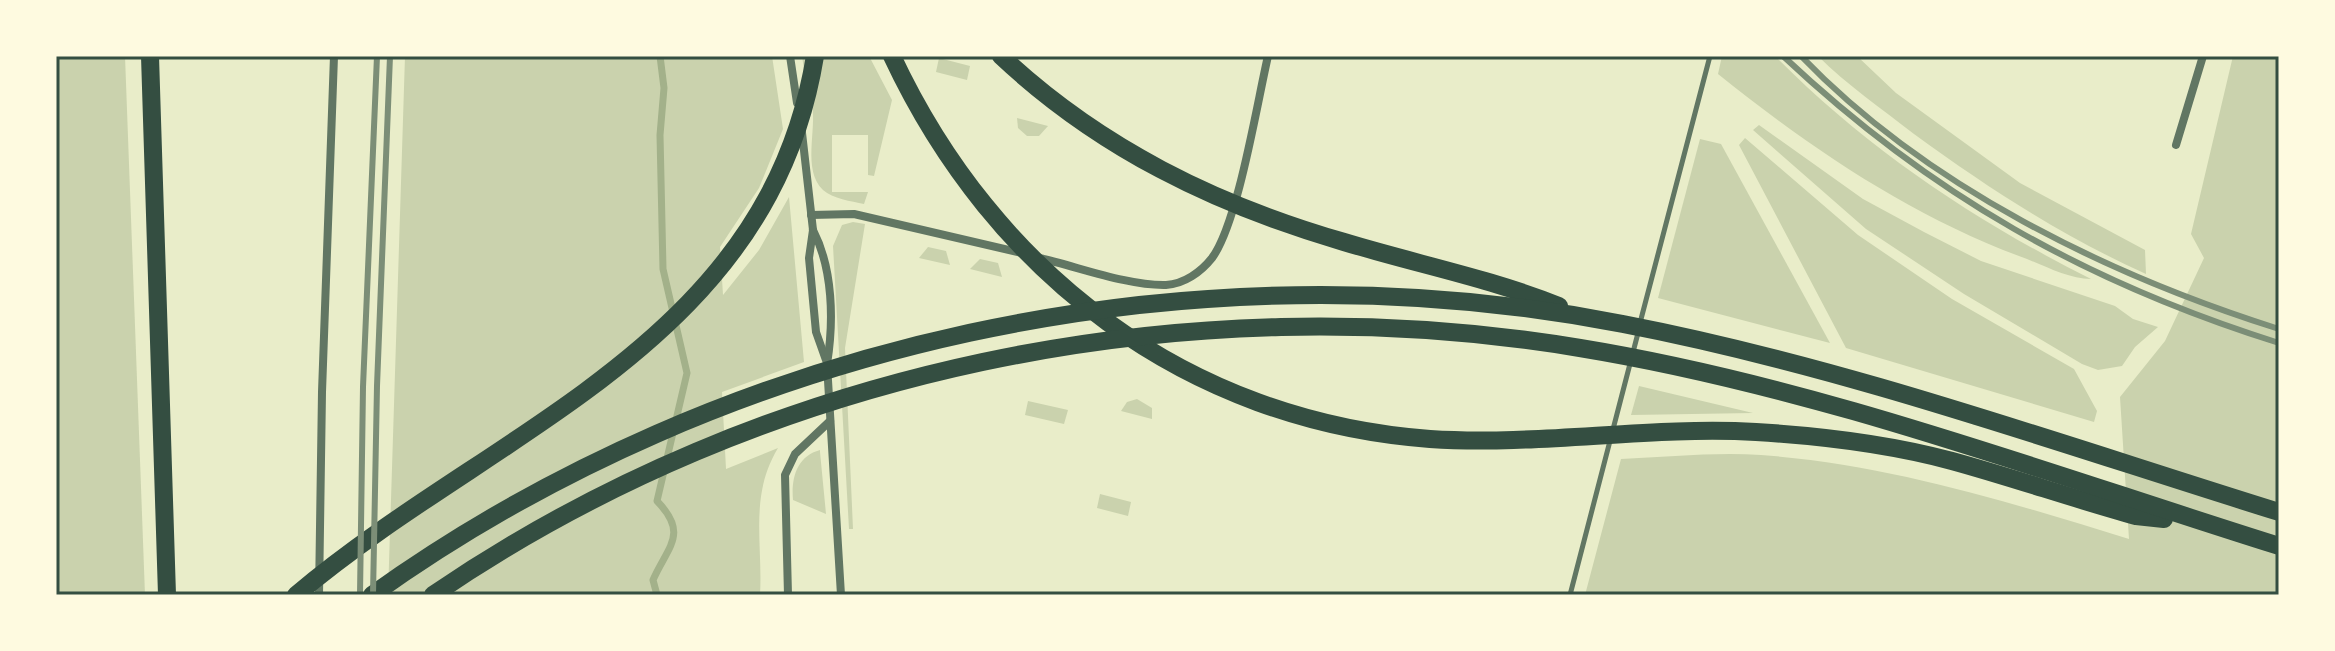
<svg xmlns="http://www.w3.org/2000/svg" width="2335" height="651" font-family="'Nunito Sans',sans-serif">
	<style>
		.green { fill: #cad2ad }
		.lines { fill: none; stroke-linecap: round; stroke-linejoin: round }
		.stream { stroke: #a3b18a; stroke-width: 7 }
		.service { stroke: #617663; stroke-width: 5 }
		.minor { stroke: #617663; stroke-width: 8 }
		.primary { stroke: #344e41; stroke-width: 18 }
		.trunk { stroke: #344e41; stroke-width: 18 }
		.rail { stroke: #7c8e77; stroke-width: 6 }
		.neatline { fill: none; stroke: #344e41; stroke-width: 3 }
	</style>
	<rect width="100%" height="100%" fill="#e9edc9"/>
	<g class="green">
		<path d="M56 56H125L145 595H56Z"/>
		<path d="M405 56H772L783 129 759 188 720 247 723 295 759 250 789 197 804 362 722 392 726 469 778 448C749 496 763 543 760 595H388Z"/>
		<path d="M802 56H869L892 100 874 176 868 175V135H832V192H868L864 204C851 201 833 199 823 190 802 170 817 129 812 105 808 89 804 73 802 56Z"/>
		<path d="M1722 56H1775C1867 149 1975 221 2091 279 2070 279 2047 267 2027 259 1912 217 1813 150 1718 74Z"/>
		<path d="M1818 56H1857L1896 93 2020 183 2145 250 2146 274C2062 236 1988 188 1914 134 1882 109 1847 85 1818 56Z"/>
		<path d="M2233 56H2279V595H1585L1621 459C1667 457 1715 452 1761 455 1887 464 2009 502 2129 539L2120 397 2165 341 2204 258 2191 234Z"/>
		<path d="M939 58 970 66 967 80 936 72Z"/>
		<path d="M1017 118 1048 126 1039 136H1027L1018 128Z"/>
		<path d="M1759 125 1863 199 1924 232 1981 261 2115 306 2133 319 2158 327 2135 347 2122 366 2098 370 2082 364 1964 294 1866 229 1753 130Z"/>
		<path d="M1745 138 1858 235 1952 299 2074 369 2097 411 2094 422 1846 348 1739 145Z"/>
		<path d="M1700 139 1721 144 1830 343 1658 298Z"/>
		<path d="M853 222 865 224 845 348 853 529H849L833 246 842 225Z"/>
		<path d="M928 247 946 251 950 265 919 258Z"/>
		<path d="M980 259 998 263 1002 277 970 269Z"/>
		<path d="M1639 386 1753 413 1631 415Z"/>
		<path d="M1137 399 1152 408V419L1121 411 1127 402Z"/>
		<path d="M1028 401 1068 410 1064 424 1025 415Z"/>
		<path d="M820 450V452L826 514 793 500C791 478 797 456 820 450Z"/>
		<path d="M1100 494 1131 502 1128 516 1097 508Z"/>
	</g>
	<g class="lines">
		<path class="stream" d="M657 595 653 580C668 546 689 534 657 501L687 373 663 269 660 135 664 88 660 56"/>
		<g class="service">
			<path d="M1640 323 1710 56"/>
			<path d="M1570 595 1638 333"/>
		</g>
		<g class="minor">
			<path d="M790 56 797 103"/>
			<path d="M801 124 813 230 809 258 816 332 827 363"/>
			<path d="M2176 145 2203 56"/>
			<path d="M811 215 854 214 1026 254"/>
			<path d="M813 230C833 269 834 321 827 364L841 595"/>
			<path d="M1039 258C1076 266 1128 286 1166 285 1184 284 1201 272 1212 258 1238 223 1257 103 1268 56"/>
			<path d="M319 595 322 392 334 56"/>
			<path d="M788 595 785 475 795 454 830 421"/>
		</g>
		<path class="primary" d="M150 56 167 595"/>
		<g class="trunk">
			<path d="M892 56C994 274 1187 421 1430 439 1539 446 1648 426 1756 432 1822 436 1889 444 1952 461 2014 478 2074 499 2136 516L2164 519"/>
			<path d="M1001 56C1099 148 1216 205 1344 242 1416 264 1489 278 1559 306"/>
			<path d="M296 595C492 429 768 345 815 56"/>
			<path d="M372 595C727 341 1194 240 1623 324 1846 367 2063 445 2279 512"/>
			<path d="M433 595C763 369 1186 282 1580 348 1818 387 2049 474 2279 546"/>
		</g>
		<g class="rail">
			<path d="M1783 56C1931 195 2085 282 2279 343"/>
			<path d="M1801 56C1927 187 2108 275 2279 329"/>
			<path d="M360 595 363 387 377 56"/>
			<path d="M373 595 377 386 390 56"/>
		</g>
	</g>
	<rect width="2335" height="651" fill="none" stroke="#fefae0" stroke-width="116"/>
	<rect x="58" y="58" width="2219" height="535" class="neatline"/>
</svg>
